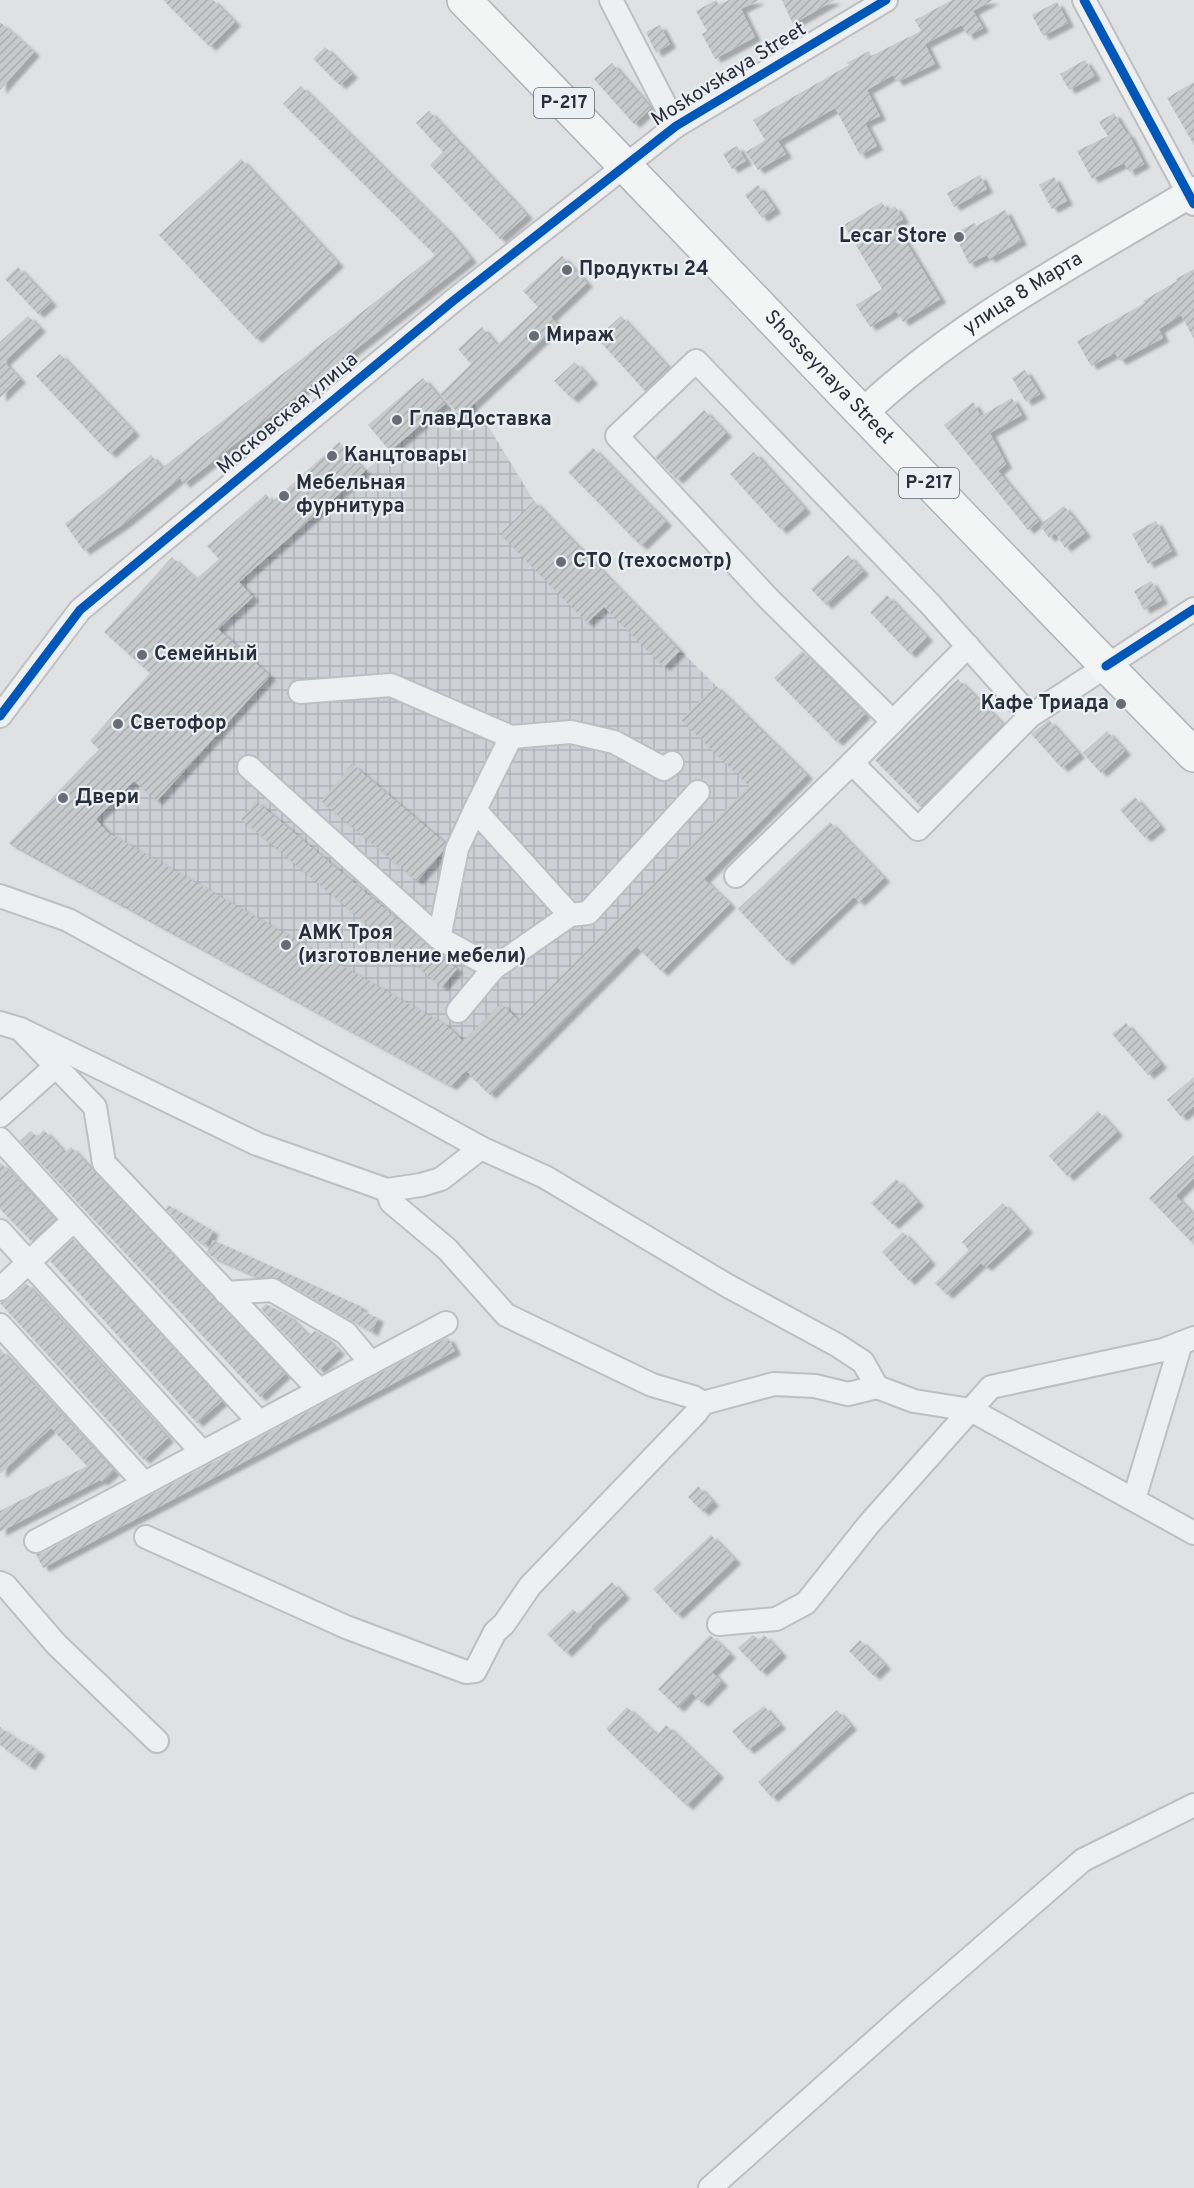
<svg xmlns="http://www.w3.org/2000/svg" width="1194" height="2188" font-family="Overpass,sans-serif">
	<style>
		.industrial { fill: url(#industrial-grid) }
		.building { fill: url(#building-hatch); filter: url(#shadow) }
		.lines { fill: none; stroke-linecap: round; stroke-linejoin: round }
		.minor-casing { stroke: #bdbfc1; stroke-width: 26 }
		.major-casing { stroke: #bbbec0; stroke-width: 32 }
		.highway-casing { stroke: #b1b4b8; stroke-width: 36 }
		.minor { stroke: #eeeff0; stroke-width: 22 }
		.major { stroke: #f3f4f4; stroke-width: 28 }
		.highway { stroke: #f3f4f4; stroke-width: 33 }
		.cycleway-casing { stroke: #eceff3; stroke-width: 13 }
		.cycleway { stroke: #0057b8; stroke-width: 9 }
		.poi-dot { fill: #686d75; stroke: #eceff3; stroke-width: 2 }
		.labels { text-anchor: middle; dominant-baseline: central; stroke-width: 4.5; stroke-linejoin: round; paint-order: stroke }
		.shield { fill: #eceff3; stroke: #636972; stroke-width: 1.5 }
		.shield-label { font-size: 18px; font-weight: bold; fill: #282f3a }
		.street-label { font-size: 20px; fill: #282f3a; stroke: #eceff3 }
		.poi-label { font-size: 20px; font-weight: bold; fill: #282f3a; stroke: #eceff3; text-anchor: start }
	</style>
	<defs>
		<pattern id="industrial-grid" width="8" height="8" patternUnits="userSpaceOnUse" patternTransform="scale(1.5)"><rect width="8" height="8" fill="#cdd1d6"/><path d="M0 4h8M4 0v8" fill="none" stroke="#b0b4b8"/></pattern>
		<pattern id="building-hatch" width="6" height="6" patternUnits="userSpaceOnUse" patternTransform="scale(1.5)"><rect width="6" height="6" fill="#c7c9cb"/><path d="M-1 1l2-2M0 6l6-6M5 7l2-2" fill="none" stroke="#abadaf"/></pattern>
		<filter id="shadow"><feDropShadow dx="6" dy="4" stdDeviation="1.5" flood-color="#0004"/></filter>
	</defs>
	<rect width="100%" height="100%" fill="#dfe1e3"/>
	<path class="industrial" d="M474 403 534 501 626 597 807 775 490 1095 466 1072 451 1086 9 844 91 757 125 789 132 779 157 801 203 615 235 614 253 597 239 582 365 471 445 404 461 415Z"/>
	<g class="building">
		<path d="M163 0H213L235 22 210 47Z"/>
		<path d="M716 0 719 5 729 0H759L741 9 755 37 715 59 702 34 707 31 696 11Z"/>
		<path d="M782 0H835L793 24Z"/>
		<path d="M952 0H993L973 11 983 28 968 36 962 25 925 44 935 64 897 82 893 75 867 90 880 116 865 123 877 146 860 155 835 108 778 141 786 154 758 170 746 152 765 140 753 120 849 65 847 63 869 51 871 56 921 31 915 20Z"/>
		<path d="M1057 2 1068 23 1043 36 1032 15Z"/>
		<path d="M0 22 34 52 0 90Z"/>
		<path d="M660 25 670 44 656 53 646 32Z"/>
		<path d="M325 47 352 74 340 85 313 59Z"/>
		<path d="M1085 60 1095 76 1069 90 1060 74Z"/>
		<path d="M612 63 651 108 634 124 594 79Z"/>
		<path d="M1194 82V145L1167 98Z"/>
		<path d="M301 86 450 233 471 259 184 484 180 478 125 523 84 551 65 524 151 455 162 468 435 255 283 104Z"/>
		<path d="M429 111 527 215 500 239 430 165 443 152 416 123Z"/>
		<path d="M1114 113 1126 133H1128L1144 164 1129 172 1124 163 1092 179 1077 151 1108 136 1099 122Z"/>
		<path d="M737 146 746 161 732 169 723 154Z"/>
		<path d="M241 159 338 263 256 339 159 235Z"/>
		<path d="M980 175 987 189 954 207 947 193Z"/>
		<path d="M1054 177 1067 201 1052 209 1039 185Z"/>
		<path d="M758 185 775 209 762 218 745 195Z"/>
		<path d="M882 202 887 211 895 206 903 219 895 224 940 299 903 322 896 311 870 327 856 305 882 289 844 225Z"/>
		<path d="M1005 210 1021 241 989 259 987 255 969 264 954 233 975 223 976 226Z"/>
		<path d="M562 256 587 283 551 317 558 325 461 416 440 394 471 364 458 349 482 327 497 345 538 307 523 291Z"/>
		<path d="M18 267 51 302 38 314 5 279Z"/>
		<path d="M1194 269V339L1181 315 1159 329 1163 338 1120 361 1115 353 1091 366 1077 341 1145 303 1143 301 1177 281 1176 279Z"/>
		<path d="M28 316 40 328 4 362 20 379 0 398V342Z"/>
		<path d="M621 316 669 368 645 391 597 338Z"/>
		<path d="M60 354 134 432 110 454 36 376Z"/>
		<path d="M575 362 592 380 572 399 554 381Z"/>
		<path d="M1025 370 1040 394 1026 402 1012 378Z"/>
		<path d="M423 378 445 404 390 451 368 425Z"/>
		<path d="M1012 398 1022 415 990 433 1006 464 998 471 1039 521 1028 530 944 425 973 402 981 416Z"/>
		<path d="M704 410 726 433 677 480 655 457Z"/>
		<path d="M339 442 365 471 239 582 253 597 218 629 270 676 157 801 134 781 96 819 107 832 446 1025 463 1041 501 1003 518 1020 749 786 681 720 715 685 807 775 704 879 730 904 662 972 637 947 490 1095 466 1071 451 1086 9 843 99 749 90 741 150 673 104 632 172 557 196 579 219 559 207 546 266 494 272 502Z"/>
		<path d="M593 448 666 522 641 546 568 472Z"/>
		<path d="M754 452 805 509 781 530 730 474Z"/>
		<path d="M534 501 680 651 664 667 604 607 587 623 500 534Z"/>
		<path d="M1064 506 1085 533 1065 548 1055 533 1049 538 1040 525Z"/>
		<path d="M1156 521 1172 551 1148 564 1132 534Z"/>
		<path d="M848 555 863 571 826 605 811 589Z"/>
		<path d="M1151 581 1162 600 1144 610 1134 591Z"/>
		<path d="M887 595 927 637 910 654 870 612Z"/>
		<path d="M802 651 865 714 837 742 774 678Z"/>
		<path d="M958 679 1003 724 921 807 875 760Z"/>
		<path d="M1049 720 1079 754 1062 768 1031 734Z"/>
		<path d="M1107 731 1125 751 1101 773 1083 753Z"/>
		<path d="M352 764 445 843 443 851 417 881 321 801Z"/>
		<path d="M1135 797 1160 826 1145 838 1120 810Z"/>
		<path d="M256 801 457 969 442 987 241 819Z"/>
		<path d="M830 822 884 878 859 902 854 897 787 961 738 909Z"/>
		<path d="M1126 1023 1161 1064 1148 1075 1112 1034Z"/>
		<path d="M1194 1077V1106L1181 1117 1167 1100Z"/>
		<path d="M1098 1111 1117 1132 1068 1177 1049 1156Z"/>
		<path d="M44 1130 65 1153 71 1147 285 1374 260 1397 20 1141 31 1131 37 1137Z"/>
		<path d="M1194 1155V1178L1176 1196 1194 1215V1245L1149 1198Z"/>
		<path d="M0 1162 55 1219 31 1241 0 1209Z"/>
		<path d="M896 1179 918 1202 893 1225 871 1203Z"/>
		<path d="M1003 1203 1027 1229 986 1267 981 1263 947 1295 935 1283 969 1250 962 1242Z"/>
		<path d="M168 1205 213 1231 206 1245 195 1239 166 1209Z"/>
		<path d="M903 1232 930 1261 909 1281 882 1252Z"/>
		<path d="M73 1239 222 1401 197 1423 50 1261Z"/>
		<path d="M213 1240 362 1307 360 1310 378 1318 372 1332 279 1278 258 1277 211 1256 207 1252Z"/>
		<path d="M26 1283 168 1438 144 1460 0 1303 9 1299Z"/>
		<path d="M266 1304 289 1316 309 1336 315 1331 325 1337 339 1351 319 1370 261 1309Z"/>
		<path d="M448 1337 455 1351 43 1568 36 1554 42 1553Z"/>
		<path d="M0 1349 114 1471 102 1482 100 1480 0 1532V1511L87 1466 51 1428 0 1474Z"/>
		<path d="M698 1486 713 1502 703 1512 688 1497Z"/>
		<path d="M711 1535 735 1560 677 1615 653 1589Z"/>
		<path d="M612 1582 624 1595 591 1626 592 1627 566 1653 547 1634 573 1609 578 1614Z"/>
		<path d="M710 1635 730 1654 712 1672 722 1682 702 1703 692 1693 678 1708 658 1689Z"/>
		<path d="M753 1635 759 1640 764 1635 781 1653 761 1672 738 1648Z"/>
		<path d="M860 1640 885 1665 874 1676 849 1651Z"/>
		<path d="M764 1706 780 1725 748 1750 732 1731Z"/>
		<path d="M627 1707 657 1735 666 1725 718 1774 687 1806 606 1729Z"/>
		<path d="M837 1710 851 1726 772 1798 758 1782Z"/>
		<path d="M0 1727 22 1743 24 1741 39 1752 29 1766 0 1745Z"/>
	</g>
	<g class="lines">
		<defs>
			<g id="minor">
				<path d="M611 0 676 126"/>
				<path d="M1084 0 1194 204"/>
				<path d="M300 692 391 685 511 737 571 732 614 742 664 769 672 763"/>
				<path d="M0 716 80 610 453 301 676 126 886 0"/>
				<path d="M893 722 768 598 617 436 696 361 929 603 1030 716"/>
				<path d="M511 737 475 810 570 915"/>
				<path d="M852 763 918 829 1030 716 1194 609"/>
				<path d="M249 767 439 938 494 968"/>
				<path d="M736 876 852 763 968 646"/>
				<path d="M0 896 68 920 481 1148 545 1177 728 1286 837 1345 863 1362 877 1387"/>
				<path d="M439 938 457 849 475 810"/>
				<path d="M458 1011 494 968 570 915 588 913 698 792"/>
				<path d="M0 1023 20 1029 95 1107 104 1163 319 1390"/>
				<path d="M20 1029 257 1144 387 1190 421 1185 441 1179 481 1148"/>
				<path d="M0 1116 56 1066"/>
				<path d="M0 1139 259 1422"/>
				<path d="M387 1190 391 1202 447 1249 506 1315 652 1385 693 1397 703 1403"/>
				<path d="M0 1231 202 1452"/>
				<path d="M0 1289 74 1220"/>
				<path d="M226 1293 272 1290 346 1333 371 1363"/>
				<path d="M0 1325 144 1483"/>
				<path d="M1134 1499 1181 1343"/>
				<path d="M146 1537 346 1627 466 1672 475 1671 495 1632 504 1624 530 1586 696 1413 703 1403 774 1384 815 1386 848 1394 877 1387 914 1401 971 1410 1194 1533"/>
				<path d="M36 1541 446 1323"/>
				<path d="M0 1583 5 1585 56 1644 157 1741"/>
				<path d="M719 1624 776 1619 806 1603 869 1524 991 1387 1163 1350 1194 1338"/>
				<path d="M710 2188 902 2017 1083 1860 1194 1805"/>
			</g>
			<g id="major">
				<path id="s1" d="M863 413C960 321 1080 260 1194 191"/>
			</g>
			<g id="highway">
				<path id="s2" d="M464 0C709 250 948 506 1194 755"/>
			</g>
		</defs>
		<use href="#minor" class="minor-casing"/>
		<use href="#major" class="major-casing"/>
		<use href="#highway" class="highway-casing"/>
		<use href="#minor" class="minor"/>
		<use href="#major" class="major"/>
		<use href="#highway" class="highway"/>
		<defs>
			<g id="cycleway">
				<path d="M1084 0 1194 204"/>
				<path d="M1106 666 1194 609"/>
				<path d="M0 716 80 610 453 301 676 126 886 0"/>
			</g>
		</defs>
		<use href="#cycleway" class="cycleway-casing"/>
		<use href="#cycleway" class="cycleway"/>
	</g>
	<g class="poi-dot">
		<circle cx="959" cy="237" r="6"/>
		<circle cx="567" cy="270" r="6"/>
		<circle cx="534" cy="336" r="6"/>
		<circle cx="397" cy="420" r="6"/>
		<circle cx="332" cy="456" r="6"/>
		<circle cx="284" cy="496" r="6"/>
		<circle cx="561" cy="562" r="6"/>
		<circle cx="142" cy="655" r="6"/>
		<circle cx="1121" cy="704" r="6"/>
		<circle cx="118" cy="724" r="6"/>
		<circle cx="63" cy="798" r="6"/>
		<circle cx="286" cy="945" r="6"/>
	</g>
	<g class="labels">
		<g class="shield">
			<rect x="534" y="88" width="60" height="30" rx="4.5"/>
			<rect x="899" y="468" width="60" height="30" rx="4.5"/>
		</g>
		<g class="shield-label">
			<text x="564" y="103">Р-217</text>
			<text x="929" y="483">Р-217</text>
		</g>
		<g class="street-label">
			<text transform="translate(729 75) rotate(-32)">Moskovskaya Street</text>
			<text stroke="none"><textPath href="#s1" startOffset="200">улица 8 Марта</textPath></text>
			<text stroke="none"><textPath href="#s2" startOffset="525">Shosseynaya Street</textPath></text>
			<text transform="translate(288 414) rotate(-40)">Московская улица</text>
		</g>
		<g class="poi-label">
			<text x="947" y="237" text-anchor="end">Lecar Store</text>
			<text x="579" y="270">Продукты 24</text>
			<text x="546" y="336">Мираж</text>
			<text x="409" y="420">ГлавДоставка</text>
			<text x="344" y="456">Канцтовары</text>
			<text x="296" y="484">Мебельная<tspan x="296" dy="23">фурнитура</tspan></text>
			<text x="573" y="562">СТО (техосмотр)</text>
			<text x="154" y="655">Семейный</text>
			<text x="1109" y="704" text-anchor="end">Кафе Триада</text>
			<text x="130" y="724">Светофор</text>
			<text x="75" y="798">Двери</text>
			<text x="298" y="934">АМК Троя<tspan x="298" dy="23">(изготовление мебели)</tspan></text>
		</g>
	</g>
</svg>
